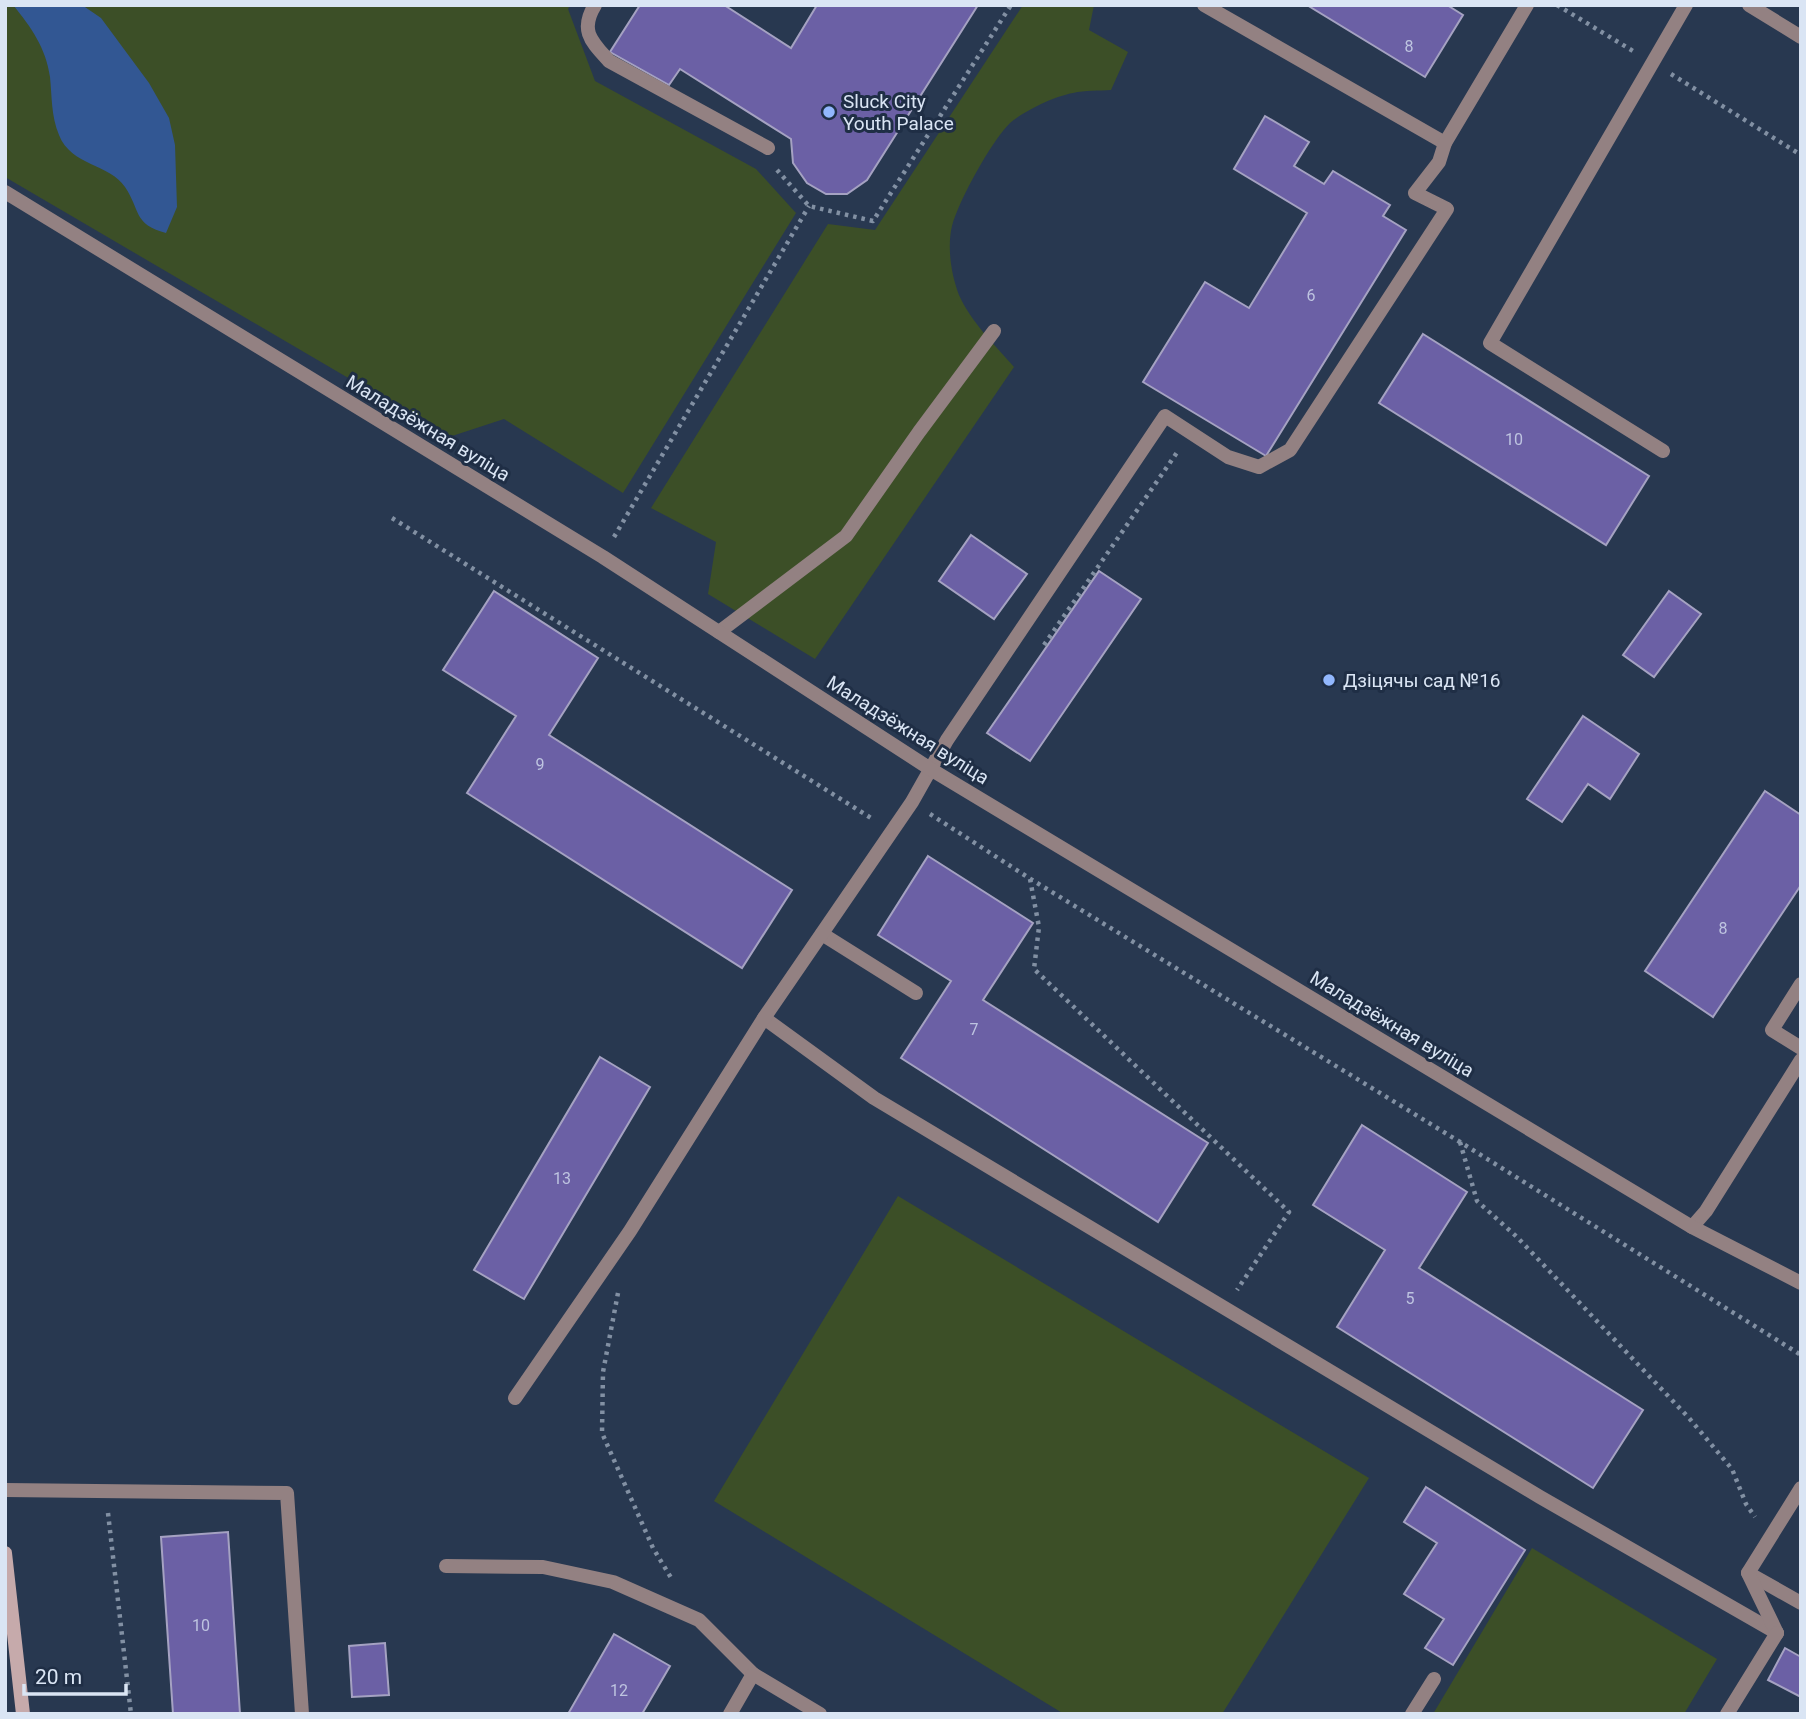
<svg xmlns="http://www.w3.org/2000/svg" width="1806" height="1719" font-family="Roboto,sans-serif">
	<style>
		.green { fill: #3c4f27 }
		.water { fill: #325793 }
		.building { fill: #6b60a5; stroke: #a5a2c2; stroke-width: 2 }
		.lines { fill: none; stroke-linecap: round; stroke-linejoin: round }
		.path { stroke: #8290a3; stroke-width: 4.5; stroke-dasharray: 3.5 5; stroke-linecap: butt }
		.service { stroke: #938182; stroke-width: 14 }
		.minor { stroke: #938182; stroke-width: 14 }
		.secondary { stroke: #c6aaab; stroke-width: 14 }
		.poi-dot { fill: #92b7fd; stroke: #1f2e45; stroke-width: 2.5 }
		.labels { text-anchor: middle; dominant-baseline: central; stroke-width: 6; stroke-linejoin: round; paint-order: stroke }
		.number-label { font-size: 16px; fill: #bec4e0 }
		.poi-label { font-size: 19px; fill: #dae5f4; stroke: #1f2e45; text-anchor: start }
		.street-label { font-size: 19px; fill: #dae5f4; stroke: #1f2e45 }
	</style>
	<rect width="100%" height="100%" fill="#283850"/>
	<g class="green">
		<path d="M5 5H570L568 9 595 81 756 169 796 213 623 493 504 419 449 437 5 177Z"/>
		<path d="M1023 5H1094L1089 30 1128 52 1111 90C1099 91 1085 90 1073 93 1055 96 1024 111 1010 123 991 142 959 200 952 226 947 247 951 274 959 295 971 322 995 345 1014 367L815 659 708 594 716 542 651 508 828 224 875 230Z"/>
		<path d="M898 1196 1369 1478 1222 1714H1064L714 1501Z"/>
		<path d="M1532 1548 1717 1659 1684 1714H1433Z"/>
	</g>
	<path class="water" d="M13 5H82L101 18 149 83 169 118 175 145 177 207 166 233C133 224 141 211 125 187 110 164 71 166 59 135 51 116 52 96 50 77 46 48 31 27 13 5Z"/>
	<g class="building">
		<path d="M640 5H724L791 48 817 5H978L867 180 847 194H826L807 183 793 163 791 139 680 69 669 85 610 52Z"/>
		<path d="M1307 5H1447L1463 15 1425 77Z"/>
		<path d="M1265 116 1309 142 1294 166 1324 184 1333 171 1390 205 1383 216 1406 230 1266 456 1143 382 1205 282 1249 308 1307 213 1234 169Z"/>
		<path d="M1423 334 1649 476 1606 545 1379 403Z"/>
		<path d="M971 535 1027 574 994 619 939 581Z"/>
		<path d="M1099 571 1141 599 1030 761 987 733Z"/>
		<path d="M494 591 598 658 549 735 792 890 742 968 467 793 516 716 443 670Z"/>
		<path d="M1669 591 1701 614 1654 677 1623 655Z"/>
		<path d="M1583 716 1639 754 1610 799 1588 784 1562 822 1527 799Z"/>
		<path d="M1765 791 1801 815V885L1713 1017 1645 971Z"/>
		<path d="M928 856 1033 923 983 1000 1208 1143 1158 1222 901 1058 951 981 878 935Z"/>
		<path d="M600 1057 650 1087 524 1299 474 1270Z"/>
		<path d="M1362 1125 1467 1192 1419 1268 1643 1410 1593 1488 1337 1327 1385 1250 1313 1205Z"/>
		<path d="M1426 1487 1525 1550 1453 1665 1425 1648 1444 1619 1404 1594 1437 1543 1404 1522Z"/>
		<path d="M228 1532 240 1714H173L161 1537Z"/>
		<path d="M614 1634 670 1666 642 1714H568Z"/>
		<path d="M385 1643 389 1695 352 1697 349 1646Z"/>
		<path d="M1785 1648 1801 1657V1697L1768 1680Z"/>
	</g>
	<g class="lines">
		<g class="path">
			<path d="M1557 5 1633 51"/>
			<path d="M1671 74 1801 155"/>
			<path d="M777 170 809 206 873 221 1011 5"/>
			<path d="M392 518 871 818"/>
			<path d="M614 537 809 206"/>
			<path d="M1044 645 1178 451"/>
			<path d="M930 814 1029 878 1460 1142 1801 1355"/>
			<path d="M1030 879 1039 927 1034 969 1289 1212 1237 1290"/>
			<path d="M1460 1142 1477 1201 1517 1237 1689 1418 1732 1469 1746 1504 1755 1517"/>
			<path d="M618 1293 603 1372 602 1433 653 1548 673 1581"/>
			<path d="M108 1513 131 1714"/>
		</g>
		<g class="service">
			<path d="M595 5C579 31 592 42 609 61L768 148"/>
			<path d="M1204 5 1445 143"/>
			<path d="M1663 451 1490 343 1686 5"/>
			<path d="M719 632 846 536 919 432 994 331"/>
			<path d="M822 934 916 993"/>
			<path d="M1801 984 1772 1030 1801 1048"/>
			<path d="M764 1018 874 1098 1540 1497 1777 1633"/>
			<path d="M1692 1227 1706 1211 1801 1060"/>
			<path d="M515 1398 630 1231 764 1018 912 802 947 740 1165 416 1228 457 1259 467 1290 450 1447 209 1415 193 1439 162 1445 143 1527 5"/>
			<path d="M5 1490 287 1493 302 1714"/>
			<path d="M446 1566 543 1567 613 1582 699 1620 753 1674"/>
			<path d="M1748 1573 1801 1603"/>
			<path d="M1777 1633 1748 1573 1801 1488"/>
			<path d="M730 1714 753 1674 820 1714"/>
			<path d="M1412 1714 1434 1679"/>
			<path d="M1727 1714 1777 1633"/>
		</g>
		<g class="minor">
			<path d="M1749 5 1801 37"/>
			<path d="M5 192 603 557 932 770 1692 1227 1801 1283"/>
		</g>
		<path class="secondary" d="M5 1553 23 1714"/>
	</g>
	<g class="poi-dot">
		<circle cx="829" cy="112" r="7"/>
		<circle cx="1329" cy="680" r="7"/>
	</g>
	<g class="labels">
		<g class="number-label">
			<text x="1409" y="46">8</text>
			<text x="1311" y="295">6</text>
			<text x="1514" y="439">10</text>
			<text x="540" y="764">9</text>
			<text x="1723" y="928">8</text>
			<text x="974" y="1029">7</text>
			<text x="562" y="1178">13</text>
			<text x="1410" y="1298">5</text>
			<text x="201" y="1625">10</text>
			<text x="619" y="1690">12</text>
		</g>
		<g class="poi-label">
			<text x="843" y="101">Sluck City<tspan x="843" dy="22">Youth Palace</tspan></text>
			<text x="1343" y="680">Дзіцячы сад №16</text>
		</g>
		<g class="street-label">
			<text transform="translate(428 428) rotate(31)">Маладзёжная вуліца</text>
			<text transform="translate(908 730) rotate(32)">Маладзёжная вуліца</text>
			<text transform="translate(1392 1024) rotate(31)">Маладзёжная вуліца</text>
		</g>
	</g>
	<rect width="1806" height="1719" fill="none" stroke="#dae5f4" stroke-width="14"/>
	<path d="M24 1684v10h102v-10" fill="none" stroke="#dae5f4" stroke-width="3.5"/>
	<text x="35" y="1684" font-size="21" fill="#dae5f4" stroke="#1f2e45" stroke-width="5" paint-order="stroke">20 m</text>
</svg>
